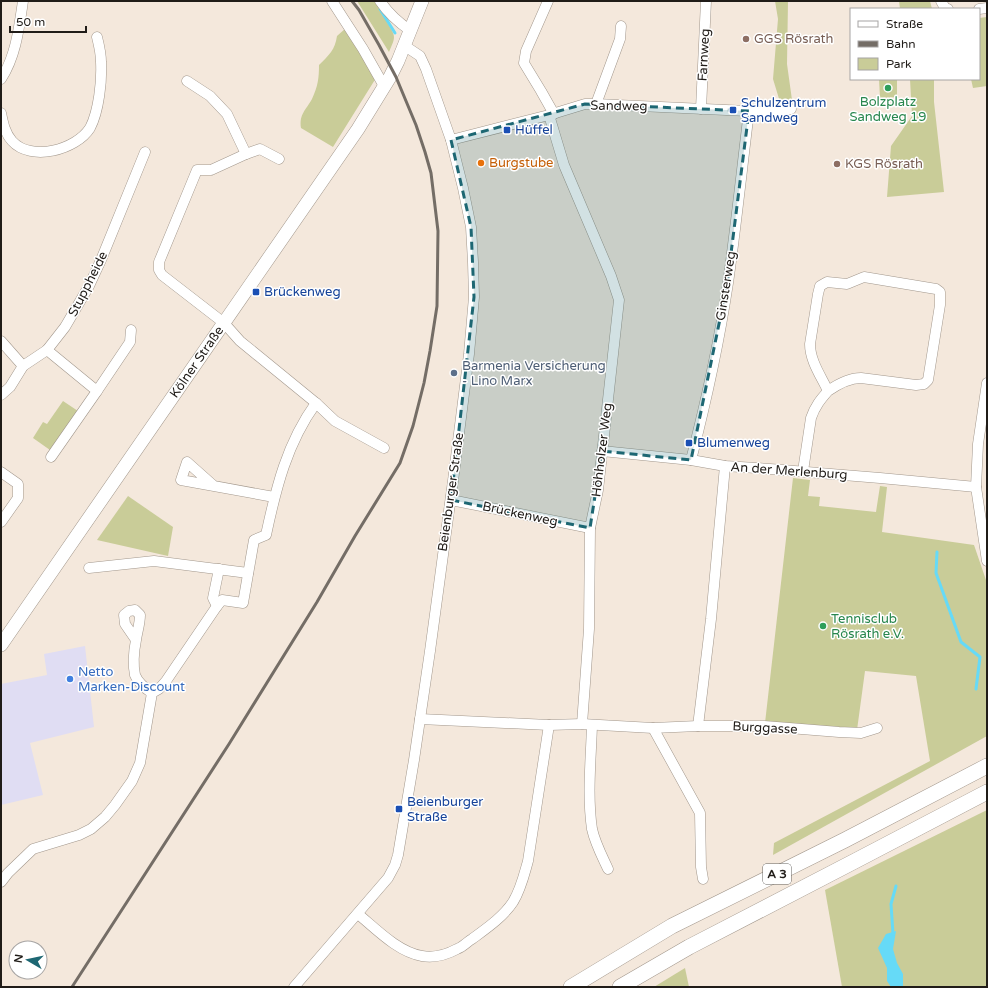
<svg xmlns="http://www.w3.org/2000/svg" width="988" height="988" font-family="'Varela Round',sans-serif">
	<style>
		.commercial { fill: #e0ddf3 }
		.green { fill: #c9cc98 }
		.water { fill: #66daf7 }
		.lines { fill: none; stroke-linecap: round; stroke-linejoin: round }
		.stream { stroke: #66daf7; stroke-width: 3 }
		.minor-casing { stroke: #a2978c; stroke-width: 11 }
		.major-casing { stroke: #a2978c; stroke-width: 14 }
		.highway-casing { stroke: #a2978c; stroke-width: 16 }
		.minor { stroke: #fff; stroke-width: 10 }
		.major { stroke: #fff; stroke-width: 13 }
		.highway { stroke: #fff; stroke-width: 15 }
		.rail { stroke: #746d66; stroke-width: 3 }
		.marked { fill: #1d6773; fill-opacity: 0.2; stroke: #1d6773; stroke-width: 3; stroke-dasharray: 8 5; stroke-linejoin: round }
		.education-dot { fill: #8d6e63; stroke: #fff; stroke-width: 1.5 }
		.leisure-dot { fill: #2e9e5b; stroke: #fff; stroke-width: 1.5 }
		.transit-dot { fill: #1a4fb4; stroke: #fff; stroke-width: 1.5 }
		.food-dot { fill: #e8710a; stroke: #fff; stroke-width: 1.5 }
		.service-dot { fill: #5c6f8a; stroke: #fff; stroke-width: 1.5 }
		.shop-dot { fill: #3f7fe0; stroke: #fff; stroke-width: 1.5 }
		.labels { text-anchor: middle; dominant-baseline: central; stroke-width: 3; stroke-linejoin: round; paint-order: stroke }
		.shield { fill: #fff; stroke: #63605d; stroke-width: 1 }
		.shield-label { font-size: 12px; font-weight: bold; fill: #201c18 }
		.education-label { font-size: 13px; fill: #785e54; stroke: #fff; text-anchor: start }
		.street-label { font-size: 13px; fill: #201c18; stroke: #fff }
		.leisure-label { font-size: 13px; fill: #27864d; stroke: #fff }
		.transit-label { font-size: 13px; fill: #164399; stroke: #fff; text-anchor: start }
		.food-label { font-size: 13px; fill: #c56008; stroke: #fff; text-anchor: start }
		.service-label { font-size: 13px; fill: #4e5e75; stroke: #fff; text-anchor: start }
		.shop-label { font-size: 13px; fill: #366cbe; stroke: #fff; text-anchor: start }
	</style>
	<rect width="100%" height="100%" fill="#f4e8dc"/>
	<path class="commercial" d="M85 646 94 727 30 743 43 795 1 805V684L47 675 44 654Z"/>
	<g class="green">
		<path d="M357 1H376L388 20 387 22C396 37 396 36 389 52Z"/>
		<path d="M775 1H788L787 64 792 100 780 102 773 79 778 19Z"/>
		<path d="M899 1H930L932 9H900Z"/>
		<path d="M987 17V86L973 88 971 79H979V18Z"/>
		<path d="M346 28 376 78 333 147 301 128C299 114 306 110 312 99 318 86 319 78 319 65 329 55 335 50 337 36Z"/>
		<path d="M879 79H897V97L880 98Z"/>
		<path d="M910 79H934V102L944 192 887 197 891 146 912 116Z"/>
		<path d="M63 401 78 411 50 450 33 438 43 422 47 424Z"/>
		<path d="M793 478 810 480 808 496 820 497 819 506 876 512 880 486 887 487 882 532 974 545 987 583V736L773 855 774 843 930 761 916 676 865 671 857 730 765 723Z"/>
		<path d="M128 496 173 527 168 556 97 540Z"/>
		<path d="M987 810V987H842L825 890Z"/>
		<path d="M685 968 689 987H654Z"/>
	</g>
	<path class="water" d="M896 931 893 949 897 963 903 974V987H891L887 981V968L878 948 886 934Z"/>
	<g class="lines">
		<g class="stream">
			<path d="M380 9 395 33"/>
			<path d="M937 552 936 573 961 642 980 657 976 689"/>
			<path d="M893 934 891 904 896 886"/>
		</g>
		<defs>
			<g id="minor">
				<path d="M332 1 363 49 384 86"/>
				<path d="M380 1C388 13 399 23 411 31"/>
				<path d="M548 1 526 51 524 63 541 91 554 114"/>
				<path d="M941 1 945 8 948 9"/>
				<path d="M979 9 987 8"/>
				<path d="M1 79C16 56 19 28 23 1"/>
				<path d="M187 81 210 96 227 114 246 154 260 149 279 159"/>
				<path d="M596 104 620 39 621 26"/>
				<path d="M701 109 706 1"/>
				<path d="M1 113C3 123 5 133 12 141 31 162 76 150 90 128 99 111 102 80 101 62 101 54 99 45 97 37"/>
				<path d="M549 115 564 165 611 276 619 300 598 490 590 528 589 629 582 724"/>
				<path d="M451 140 549 115 585 104H596L772 112 791 109"/>
				<path d="M246 154 211 170H197L159 262V270L162 275 224 323 240 341 316 403 335 421 384 448"/>
				<path d="M1 341 23 366"/>
				<path d="M47 350 97 391 51 457"/>
				<path d="M987 383 978 444 976 487 987 561"/>
				<path d="M97 391 130 342 131 330"/>
				<path d="M1 395 10 387 23 366 47 350 65 327 89 286 101 260 145 152"/>
				<path d="M602 451 691 460 725 466 770 469 880 478 976 487"/>
				<path d="M691 460C706 402 719 343 728 283 736 226 742 168 749 111"/>
				<path d="M803 471 811 418C815 406 821 399 828 391 821 376 810 361 810 344L818 294 820 286 827 282 847 284 864 277 936 289 940 292V305L928 380 924 384 916 385 861 378C849 378 838 384 828 391"/>
				<path d="M1 472 18 484V498L1 522"/>
				<path d="M214 486 187 462 181 480 274 497"/>
				<path d="M451 500 590 528"/>
				<path d="M89 568 154 561 248 573"/>
				<path d="M217 606 213 598 219 569"/>
				<path d="M136 640 125 624 124 615 129 611 135 610 140 615C140 624 137 632 136 640 134 650 133 665 135 675 138 683 146 689 152 693"/>
				<path d="M420 719 549 725 582 724 653 728 698 726H764L839 732 861 733 877 728"/>
				<path d="M592 725C591 759 587 795 592 829 595 843 602 856 608 869"/>
				<path d="M698 726 711 619 725 466"/>
				<path d="M653 728 700 813 701 867 703 879"/>
				<path d="M1 882 8 873 33 849 79 835 91 829 105 817 115 805 132 781 140 763 152 693 159 689 166 681 217 606 222 600 243 603 254 540 266 535C276 488 287 443 316 403"/>
				<path d="M358 914C376 929 398 952 422 956 434 958 446 955 457 949 463 947 467 942 472 939 487 928 503 917 513 902 521 889 524 875 528 861L549 725"/>
				<path d="M294 987 388 878 395 865 398 855 414 760 430 651 453 481 469 354 474 297 473 262 471 227 463 188 451 140 426 69 420 56 405 46"/>
			</g>
			<g id="major">
				<path id="s1" d="M1 645 358 129 390 77 398 61 422 1"/>
			</g>
			<g id="highway">
				<path d="M571 987 672 926 845 840 987 766"/>
				<path d="M620 987 689 947 855 861 987 792"/>
			</g>
		</defs>
		<use href="#minor" class="minor-casing"/>
		<use href="#major" class="major-casing"/>
		<use href="#highway" class="highway-casing"/>
		<use href="#minor" class="minor"/>
		<use href="#major" class="major"/>
		<use href="#highway" class="highway"/>
		<path class="rail" d="M72 987 229 744 317 602 355 536 400 463 413 426 424 383 430 351 437 306 438 231 431 173 425 152 416 125 396 77 379 45 359 10 352 1"/>
	</g>
	<path class="marked" d="M585 104 749 111 727 285 691 460 602 451 590 528 451 500 474 297 471 227 451 140Z"/>
	<g class="education-dot">
		<circle cx="746" cy="39" r="4"/>
		<circle cx="837" cy="164" r="4"/>
	</g>
	<g class="leisure-dot">
		<circle cx="888" cy="88" r="4"/>
		<circle cx="823" cy="626" r="4"/>
	</g>
	<g class="transit-dot">
		<rect x="729" y="106" width="8" height="8" rx="2"/>
		<rect x="503" y="126" width="8" height="8" rx="2"/>
		<rect x="252" y="288" width="8" height="8" rx="2"/>
		<rect x="685" y="439" width="8" height="8" rx="2"/>
		<rect x="395" y="805" width="8" height="8" rx="2"/>
	</g>
	<circle class="food-dot" cx="481" cy="163" r="4"/>
	<circle class="service-dot" cx="454" cy="373" r="4"/>
	<circle class="shop-dot" cx="70" cy="679" r="4"/>
	<g class="labels">
		<rect class="shield" x="763" y="864" width="28" height="20" rx="3"/>
		<g class="shield-label">
			<text x="777" y="874">A 3</text>
		</g>
		<g class="education-label">
			<text x="754" y="39">GGS Rösrath</text>
			<text x="845" y="164">KGS Rösrath</text>
		</g>
		<g class="street-label">
			<text transform="translate(704 55) rotate(-87)">Farnweg</text>
			<text transform="translate(619 106) rotate(1)">Sandweg</text>
			<text transform="translate(88 284) rotate(-63)">Stuppheide</text>
			<text transform="translate(726 286) rotate(-81)">Ginsterweg</text>
			<text stroke="none"><textPath href="#s1" startOffset="344">Kölner Straße</textPath></text>
			<text transform="translate(602 450) rotate(-83)">Höhholzer Weg</text>
			<text transform="translate(789 471) rotate(4)">An der Merlenburg</text>
			<text transform="translate(451 492) rotate(-82)">Beienburger Straße</text>
			<text transform="translate(520 514) rotate(12)">Brückenweg</text>
			<text transform="translate(765 728) rotate(3)">Burggasse</text>
		</g>
		<g class="leisure-label">
			<text x="888" y="102">Bolzplatz<tspan x="888" dy="15">Sandweg 19</tspan></text>
			<text x="831" y="619" text-anchor="start">Tennisclub<tspan x="831" dy="15">Rösrath e.V.</tspan></text>
		</g>
		<g class="transit-label">
			<text x="741" y="103">Schulzentrum<tspan x="741" dy="15">Sandweg</tspan></text>
			<text x="515" y="130">Hüffel</text>
			<text x="264" y="292">Brückenweg</text>
			<text x="697" y="443">Blumenweg</text>
			<text x="407" y="802">Beienburger<tspan x="407" dy="15">Straße</tspan></text>
		</g>
		<g class="food-label">
			<text x="489" y="163">Burgstube</text>
		</g>
		<g class="service-label">
			<text x="462" y="366">Barmenia Versicherung<tspan x="462" dy="15">- Lino Marx</tspan></text>
		</g>
		<g class="shop-label">
			<text x="78" y="672">Netto<tspan x="78" dy="15">Marken-Discount</tspan></text>
		</g>
	</g>
	<rect width="988" height="988" fill="none" stroke="#201c18" stroke-width="4"/>
	<rect x="850" y="8" width="130" height="72" fill="#ffffff" stroke="#a6a4a3"/>
	<rect x="858" y="21" width="20" height="6" fill="#ffffff" stroke="#a6a4a3"/>
	<text x="886" y="28" font-size="12" fill="#201c18">Straße</text>
	<rect x="858" y="41" width="20" height="6" fill="#746d66" stroke="#a6a4a3"/>
	<text x="886" y="48" font-size="12" fill="#201c18">Bahn</text>
	<rect x="858" y="58" width="20" height="12" fill="#c9cc98" stroke="#a6a4a3"/>
	<text x="886" y="68" font-size="12" fill="#201c18">Park</text>
	<g transform="translate(28 960) rotate(279)"><circle r="19" fill="#ffffff" stroke="#a6a4a3"/>
	<path d="M0-3L7 15L0 10L-7 15Z" fill="#1d6773"/>
	<text y="-6" font-size="11" font-weight="bold" text-anchor="middle" fill="#201c18">N</text>
	</g>
	<path d="M10 26v6h76v-6" fill="none" stroke="#201c18" stroke-width="2"/>
	<text x="16" y="26" font-size="12" fill="#201c18" stroke="#ffffff" stroke-width="3" paint-order="stroke">50 m</text>
</svg>
